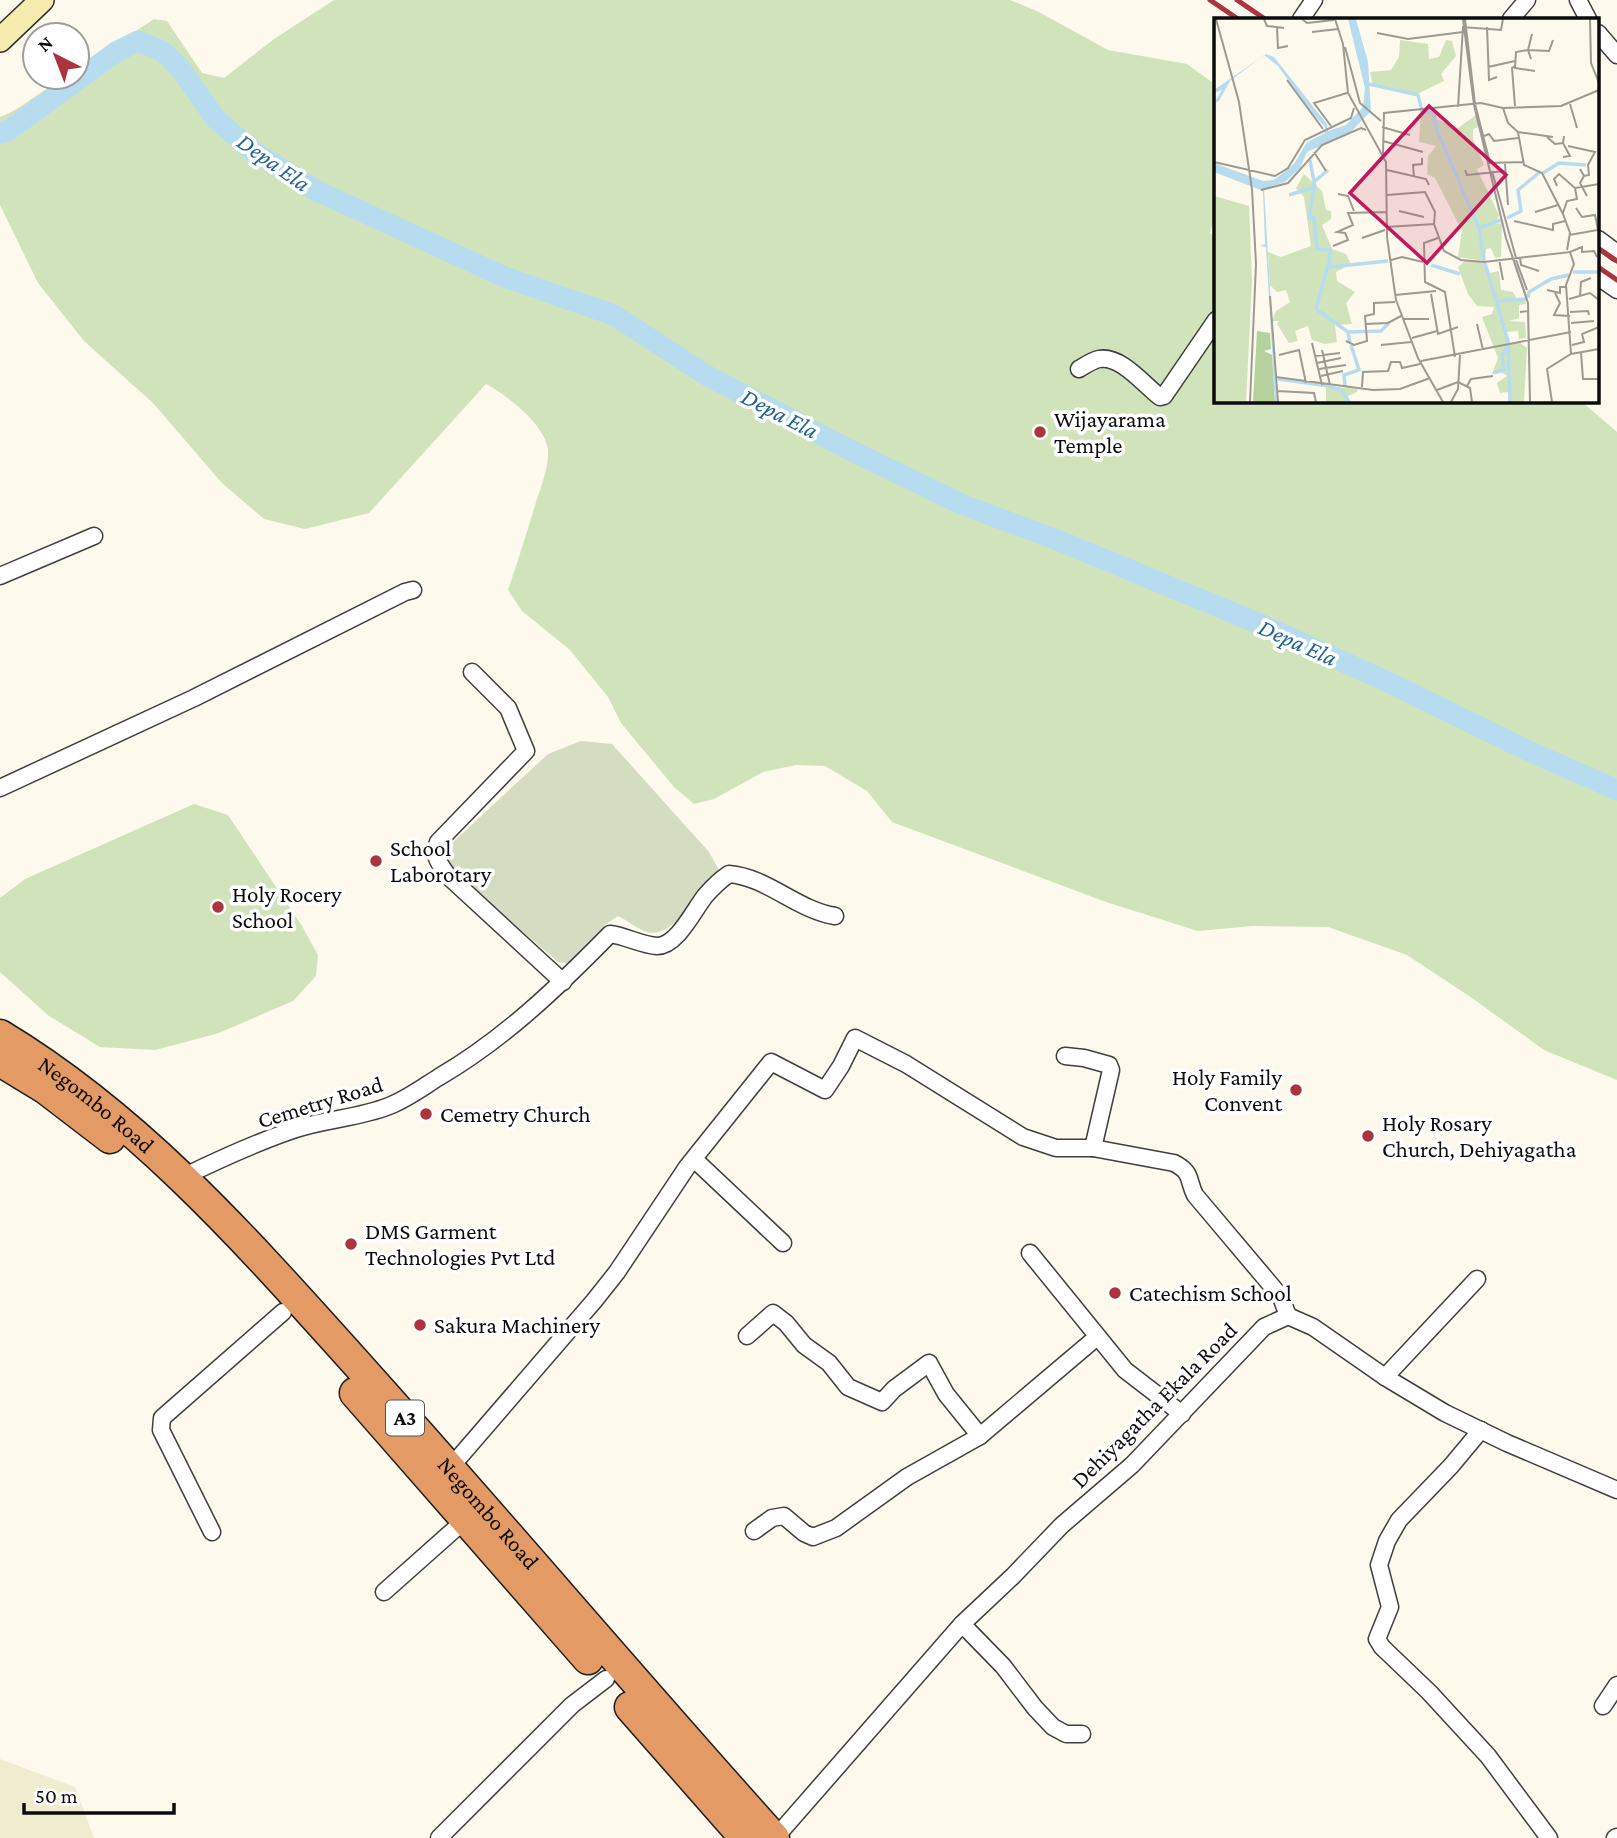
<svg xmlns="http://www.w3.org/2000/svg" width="1617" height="1838" font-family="'Crimson Pro',serif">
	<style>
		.farmland { fill: #f0ecd0 }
		.green { fill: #d1e3ba }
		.cemetery { fill: #d4dcc1 }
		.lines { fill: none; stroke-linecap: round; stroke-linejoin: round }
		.canal { stroke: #b7dcef; stroke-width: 21 }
		.street-casing { stroke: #3f3f3f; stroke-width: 19 }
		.secondary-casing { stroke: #2e2e2e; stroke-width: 26 }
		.highway-casing { stroke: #1d1d1d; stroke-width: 33 }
		.street { stroke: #fff; stroke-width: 16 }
		.secondary { stroke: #f6ebaf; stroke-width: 23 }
		.highway { stroke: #e39a64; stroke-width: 30 }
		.rail { stroke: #ab343e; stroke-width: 5 }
		.poi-dot { fill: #ab343e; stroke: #fff; stroke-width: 2.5 }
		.labels { text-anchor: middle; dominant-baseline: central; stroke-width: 7; stroke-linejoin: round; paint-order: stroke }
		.shield { fill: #fff; stroke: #555; stroke-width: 2 }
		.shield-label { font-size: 21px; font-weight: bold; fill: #0c0c0c }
		.poi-label { font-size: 23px; fill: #0c0c0c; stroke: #fff; text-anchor: start }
		.street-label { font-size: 23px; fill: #0c0c0c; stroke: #fff }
		.water-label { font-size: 24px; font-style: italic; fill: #24648f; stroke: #fff }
		.inset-river { fill: none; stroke: #b7dcef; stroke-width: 3.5 }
		.inset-road { fill: none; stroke: #9d9a93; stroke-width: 2 }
		.view { fill: #c2185b; fill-opacity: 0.15; stroke: #c2185b; stroke-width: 3.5 }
		.inset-edge { fill: none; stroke: #0c0c0c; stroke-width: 3.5 }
	</style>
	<rect width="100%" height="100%" fill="#fdf9ed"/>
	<path class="farmland" d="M0 1759 75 1787 94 1838H0Z"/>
	<g class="green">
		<path d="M334 0H1010L1037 11 1108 50 1187 64 1216 85V212L1210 233 1216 238V401H1581L1617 432V1080L1544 1050 1472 998 1407 955 1328 927 1252 926 1198 931 1106 902 892 822 867 791 825 766 796 765 763 772 714 799 694 804 674 787 621 723 608 697 570 650 522 611 508 590C518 561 527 532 536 502 541 487 549 467 548 450 545 424 507 395 486 384L369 513 305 529 264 519 222 483 153 403 84 341 38 283 0 205V117C25 109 53 77 77 77V70L154 19 167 21 202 73 224 78 274 39Z"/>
		<path d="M194 804 228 815 302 926 318 955 316 976 293 1001 219 1033 155 1050 100 1047 49 1016 0 972V898L25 879Z"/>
	</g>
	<path class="cemetery" d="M581 741 612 744 709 852 719 870C704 888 673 940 647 932 637 929 627 920 618 916L606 924 569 964 558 962 452 871 446 854 451 844 548 754Z"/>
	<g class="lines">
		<path class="canal" d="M0 133 6 132 116 52 138 41 162 51 180 68 215 118 251 150 317 191 507 278 614 315 706 375 846 448 963 505 1055 539 1267 627 1390 683 1533 753 1617 790"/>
		<defs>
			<g id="street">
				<path d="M1578 0 1588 19"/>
				<path d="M1301 19 1314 0"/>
				<path d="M1511 19 1527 0"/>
				<path d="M1598 33 1617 55"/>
				<path d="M1598 239 1617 253"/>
				<path d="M1598 277 1617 290"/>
				<path d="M1079 369C1084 366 1093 360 1099 359 1121 355 1144 385 1160 397L1164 396 1216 320"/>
				<path d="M0 576 94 536"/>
				<path d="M472 672 508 708 526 751 438 842C432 857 440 864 448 876L563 982"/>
				<path d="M0 788 194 698 405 592 413 590"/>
				<path d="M1065 1056 1084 1058 1109 1065 1111 1070 1093 1148"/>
				<path d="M694 1159 783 1243"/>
				<path d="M183 1177C220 1159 257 1142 296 1129 326 1119 359 1118 389 1106 407 1099 423 1087 439 1077 504 1039 557 988 610 934 626 936 641 945 657 946 677 946 694 910 705 896 712 888 720 880 729 874 767 877 797 910 835 916"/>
				<path d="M1030 1253 1125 1370 1182 1414"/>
				<path d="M747 1336 773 1313 786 1323 804 1345 829 1363 848 1387 882 1402 894 1389 929 1363 946 1394 980 1436"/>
				<path d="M1385 1377 1477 1279"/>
				<path d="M1481 1430 1451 1466 1399 1520 1387 1541 1379 1565 1390 1607 1377 1639 1382 1647 1429 1692 1488 1756 1549 1838"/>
				<path d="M450 1468 594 1301 617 1272 687 1167 771 1062 825 1090 841 1066 855 1038 906 1064 1023 1137 1056 1148H1093L1174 1163C1193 1173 1187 1179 1195 1195L1281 1297 1288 1316"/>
				<path d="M754 1531 772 1518 784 1516 804 1533 813 1537 836 1528 907 1477 980 1436 1097 1337"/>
				<path d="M212 1532 161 1430 162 1418 283 1312"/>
				<path d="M384 1592 465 1520"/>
				<path d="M962 1624 1003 1666 1035 1708 1053 1727 1066 1734H1082"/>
				<path d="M1603 1706 1617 1685"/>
				<path d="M439 1838 572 1705 606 1679"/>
				<path d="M775 1838 962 1624 1013 1576 1062 1525 1132 1465 1264 1327 1288 1316 1313 1327 1385 1377 1445 1413 1507 1443 1617 1490"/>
				<path d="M1615 1838 1617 1837"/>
			</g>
			<path id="secondary" d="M0 40 42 0"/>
			<g id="highway">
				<path id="s1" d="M0 1035C141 1120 249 1244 358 1365 498 1521 634 1682 774 1838"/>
				<path d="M0 1061 46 1089 110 1138"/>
				<path d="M355 1393 588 1659"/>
				<path d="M630 1707 745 1838"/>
			</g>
		</defs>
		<use href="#street" class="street-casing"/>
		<use href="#secondary" class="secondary-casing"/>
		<use href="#highway" class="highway-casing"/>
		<use href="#street" class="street"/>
		<use href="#secondary" class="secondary"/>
		<use href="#highway" class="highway"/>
		<g class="rail">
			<path d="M1210 0 1238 19"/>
			<path d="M1237 0 1265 19"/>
			<path d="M1598 248 1617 261"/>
			<path d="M1598 267 1617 280"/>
		</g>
	</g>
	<g class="poi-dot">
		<circle cx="1040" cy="432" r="7"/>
		<circle cx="376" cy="861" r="7"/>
		<circle cx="218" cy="907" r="7"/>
		<circle cx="1296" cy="1090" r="7"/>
		<circle cx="426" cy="1114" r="7"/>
		<circle cx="1368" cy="1136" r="7"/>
		<circle cx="351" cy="1244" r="7"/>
		<circle cx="1115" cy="1293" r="7"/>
		<circle cx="420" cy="1325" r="7"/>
	</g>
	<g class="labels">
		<rect class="shield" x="386" y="1400.5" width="38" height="35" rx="5"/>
		<g class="shield-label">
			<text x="405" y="1418">A3</text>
		</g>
		<g class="poi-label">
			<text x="1054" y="419">Wijayarama<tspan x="1054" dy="26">Temple</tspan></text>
			<text x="390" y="848">School<tspan x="390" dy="26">Laborotary</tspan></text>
			<text x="232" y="894">Holy Rocery<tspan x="232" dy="26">School</tspan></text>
			<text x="1282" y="1077" text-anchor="end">Holy Family<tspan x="1282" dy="26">Convent</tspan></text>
			<text x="440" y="1114">Cemetry Church</text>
			<text x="1382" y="1123">Holy Rosary<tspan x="1382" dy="26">Church, Dehiyagatha</tspan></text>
			<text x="365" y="1231">DMS Garment<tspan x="365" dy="26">Technologies Pvt Ltd</tspan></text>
			<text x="1129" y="1293">Catechism School</text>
			<text x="434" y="1325">Sakura Machinery</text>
		</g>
		<g class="street-label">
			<text transform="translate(320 1102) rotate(-17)">Cemetry Road</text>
			<text stroke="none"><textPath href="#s1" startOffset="119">Negombo Road</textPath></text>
			<text transform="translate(1154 1405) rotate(-45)">Dehiyagatha Ekala Road</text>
			<text stroke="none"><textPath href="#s1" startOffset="686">Negombo Road</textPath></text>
		</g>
		<g class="water-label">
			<text transform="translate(274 162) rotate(35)">Depa Ela</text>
			<text transform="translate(780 413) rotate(27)">Depa Ela</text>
			<text transform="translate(1298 642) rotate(24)">Depa Ela</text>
		</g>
	</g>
	<g transform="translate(1214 18)">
		<rect width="385" height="385" fill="#fdf9ed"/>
		<path d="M186 22 214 26 215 41 225 39 232 22 238 23 242 38 227 56 230 63 203 76 159 67 156 54 177 52 185 39ZM207 93 221 95 222 101 244 110 262 97 265 109 259 111V121L270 147 263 151 285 197 282 206 288 205 287 239 281 240 277 230 272 231 271 243 244 239 248 213 221 160 213 156 214 138 222 128 205 124ZM90 156 108 173 112 192 117 193V201L108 207 118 231 132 236 137 246 122 254 123 263 141 274 132 285 138 306 121 307 123 324 111 326 98 322 94 308 81 313 84 323 75 325 63 306 65 303H58L62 293 76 284 72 272 63 274 56 267 54 234 67 239 97 228 90 179 82 170ZM0 178 35 188 38 263 32 384H0ZM251 243 272 244 275 255 285 253 287 272 299 274 303 281 311 280 312 286 305 287V300L295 303 311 304 312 320 305 321 304 313 292 314 295 326 305 324 313 330 310 384H296L294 374 286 375 283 365 293 358 285 352 278 356 284 340 268 299 278 296 280 289 263 288 254 276 244 249ZM112 368 144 371 143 374 134 378 135 384H112Z" fill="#d1e3ba"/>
		<path d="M43 313 56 315 57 331 50 333 58 337 61 384H39Z" fill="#b6d29c"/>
		<path d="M134 1H142L154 44 157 93 136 115 93 134 86 150 71 164 50 171 63 384H61L52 229 46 228 51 226 49 173 0 154V145L49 163 60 162 80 146 93 124 111 115V109L96 93 64 48 50 37 16 63 5 83 0 85 8 72 0 75V72L52 36 60 39 113 106 114 113 132 107 149 89 151 70Z" fill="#b7dcef"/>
		<path class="inset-river" d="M155 66 204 77 208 93 220 95 222 110 265 210 270 243M96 142 100 164 114 152M329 155 345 145 372 147M100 169 95 200H100L103 231 116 232 115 249 174 243M75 177 101 169 100 164M293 200 307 193 304 172 326 154M265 210 287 202M271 245 294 323 296 384M114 247 102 291 134 314 136 325M217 247 246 256M359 254H385M314 280 315 274 337 261 355 257M283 283 312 281M134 314 167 313 175 305M279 355 290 352 288 338 294 327M64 361 115 368 128 373 135 384M131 368 130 357 145 352 137 327"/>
		<path class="inset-road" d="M2 1 25 84 38 171 42 246 36 384M50 1 53 8 70 10M88 1 93 5 120 2M121 1 129 26 134 75 172 144 173 219 182 282 204 340 229 384M249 1 260 87 292 220 314 285 316 384M251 1 261 86 275 141M376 1 377 45 385 65M273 9 275 62 283 59M63 10 64 30 74 28M98 14 124 11M163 15 194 21 249 14M318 16 314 32 335 33 339 22M131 29 146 85 167 103M317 41 314 32 302 34 301 50 321 53M274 49 301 43M73 62 109 111M356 86 363 110M301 88 298 50 301 48M244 89 249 9 287 12 289 1M289 90 294 105 304 114 310 147 328 155 349 196 356 215 353 232M117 108 100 85 133 75M168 109 196 117M304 114 339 119M270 118 275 116 280 123 304 120M333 119 341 126 349 125 350 118M169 123 209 134M354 128 381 134 374 147 375 157 370 158M100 134 112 153M169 136 170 95 267 85 289 90 347 88 385 72M349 139 356 138 349 125M0 144 61 158 74 150 91 122 137 100 140 90M275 145 309 144M291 146 294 187M366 151 370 158 366 165 373 178M173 152 212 161 215 167M251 152 253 157 291 153M278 153 302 240M200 159 199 147 208 146V140M343 168 340 161 345 156 361 170M47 172 74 165 108 127 147 110 152 112M124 176 134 178 140 193M173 177 211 174 221 194 220 206M185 193 210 199M321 194 344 187M349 195 353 183 363 181 361 170 385 166M300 203 339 212V206L351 203M172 209 220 206 230 233 247 242 270 244 356 234 360 246 352 267 357 336M355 217 384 212 381 197 368 199 362 190M148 220 171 212M224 220 210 225 211 264 231 274 241 339M119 228 134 222 131 215 123 214 139 207 134 195 172 194M356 234 368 229V234L380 233 383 239M299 240 312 278M306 240 307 247 325 253M285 241 289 262M177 242 188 239 209 244M302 242 313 272M333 272 346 275V269H352M341 275 346 285 340 297 356 298M217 276 224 316 244 309M181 277 222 273M56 278 64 384M366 278 367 264 377 260M355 281 376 275 385 282M306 294 314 293 316 383M356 294 374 293 375 297M190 301H215M357 305 380 303M152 306 174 305 187 298M263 306 269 332M198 320 223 313M132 323 140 327 153 323 151 298 160 296V285L181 284M98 325 108 367M167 327 197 324M358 327 370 324 368 316 385 309M108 332 116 367M367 335 369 361H385M65 337 85 332 92 365M101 338 126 335M207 343 357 314M103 345 127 340M105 351 132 347M107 358 129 353M62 359 159 372 186 371 216 360M244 364 256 370 258 384M253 368 257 361 279 358M148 369 149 354 174 353 177 344H186L188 350 206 346M223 372 244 364M63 373 100 375 102 384M237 384 244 371 246 337M338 384 333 351 357 336 385 331"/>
		<path class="view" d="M215 88 292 157 213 245 136 175Z"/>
		<rect width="385" height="385" class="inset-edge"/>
	</g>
	<g transform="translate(56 56) rotate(318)"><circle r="33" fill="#ffffff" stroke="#9e9e9e" stroke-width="2"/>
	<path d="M0-5L12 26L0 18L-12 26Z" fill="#ab343e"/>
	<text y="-10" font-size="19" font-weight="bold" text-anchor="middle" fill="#0c0c0c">N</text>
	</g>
	<path d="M24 1803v10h150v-10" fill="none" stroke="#0c0c0c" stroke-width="3.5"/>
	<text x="35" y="1803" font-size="21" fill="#0c0c0c" stroke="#ffffff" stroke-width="5" paint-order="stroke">50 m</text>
</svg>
